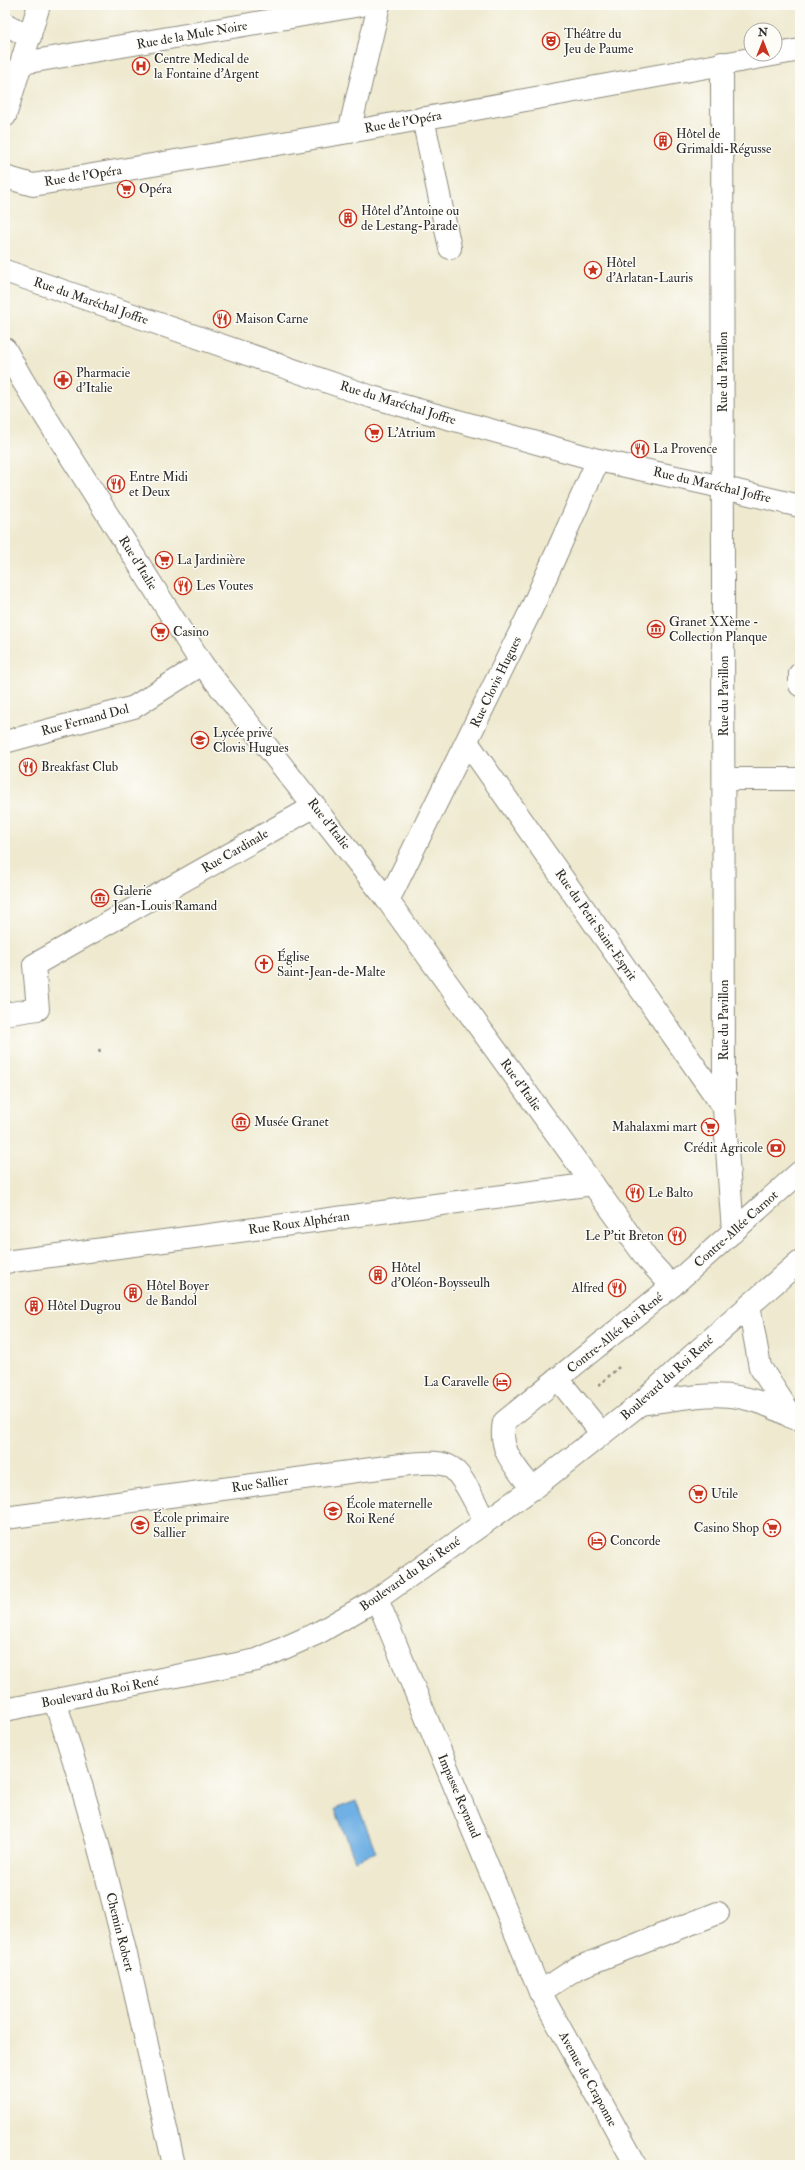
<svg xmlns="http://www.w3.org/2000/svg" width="805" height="2170" font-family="'IM FELL Double Pica',serif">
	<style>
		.water { fill: #70b0e4; stroke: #4e6e88 }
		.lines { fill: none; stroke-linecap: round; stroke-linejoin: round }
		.minor-casing { stroke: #8c8a7d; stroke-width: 24 }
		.major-casing { stroke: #8c8a7d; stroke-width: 24 }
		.path { stroke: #8c8a7d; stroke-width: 2.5; stroke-dasharray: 3 3; stroke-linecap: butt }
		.minor { stroke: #fff; stroke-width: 22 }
		.major { stroke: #fff; stroke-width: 22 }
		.labels { text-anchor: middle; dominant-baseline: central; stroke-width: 3; stroke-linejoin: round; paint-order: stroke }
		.poi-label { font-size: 13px; fill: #2b2b2b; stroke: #fdfcf7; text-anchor: start }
		.street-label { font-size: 13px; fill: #2b2b2b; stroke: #fdfcf7 }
	</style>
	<rect width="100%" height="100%" fill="#fdfcf7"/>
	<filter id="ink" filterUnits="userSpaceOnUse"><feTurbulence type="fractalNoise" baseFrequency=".025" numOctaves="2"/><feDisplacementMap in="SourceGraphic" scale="8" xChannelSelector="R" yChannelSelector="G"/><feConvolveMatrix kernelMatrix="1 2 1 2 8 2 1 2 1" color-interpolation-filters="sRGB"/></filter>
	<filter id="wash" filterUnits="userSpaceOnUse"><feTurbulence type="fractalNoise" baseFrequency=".012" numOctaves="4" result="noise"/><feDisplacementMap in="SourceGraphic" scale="16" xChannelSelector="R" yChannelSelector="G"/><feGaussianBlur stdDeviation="0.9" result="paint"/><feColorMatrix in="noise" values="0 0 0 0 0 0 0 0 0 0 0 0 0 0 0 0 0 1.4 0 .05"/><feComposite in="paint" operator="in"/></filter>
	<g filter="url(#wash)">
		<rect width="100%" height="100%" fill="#eee9cf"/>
		<path class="water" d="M356 1801 376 1852 355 1860 335 1809Z"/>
	</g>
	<g filter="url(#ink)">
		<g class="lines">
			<defs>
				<g id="minor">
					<path d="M5 24 30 37"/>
					<path d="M23 63 361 5"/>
					<path d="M722 63 724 1108 733 1232"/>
					<path d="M5 116 39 5"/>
					<path d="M423 118 450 248"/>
					<path d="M349 132 379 5"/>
					<path d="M5 177 33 185 349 132 800 50"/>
					<path d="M5 271 372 397 598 460 708 484 800 506"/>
					<path d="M5 349 23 381 202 664 388 901 647 1259 672 1286"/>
					<path d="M800 674V685"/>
					<path d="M5 742 134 707 202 664"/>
					<path d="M467 742 724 1108"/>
					<path d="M724 779H800"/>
					<path d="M388 901 531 610 598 460"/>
					<path d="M5 1014 38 1009 34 965 315 806"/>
					<path d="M5 1262 593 1184"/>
					<path d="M558 1379 602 1434"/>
					<path d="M532 1489C516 1467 498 1451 504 1422L672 1286 800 1172"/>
					<path d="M5 1518 409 1464C422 1463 441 1460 452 1468 465 1478 477 1507 485 1522"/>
					<path d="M377 1599 540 1992 636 2165"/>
					<path d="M55 1702C106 1853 139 2009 174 2165"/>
					<path d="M540 1992 577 1968 718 1913"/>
				</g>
				<g id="major">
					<path d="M749 1306 760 1367 790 1413"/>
					<path d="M640 1404C701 1396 736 1384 793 1418"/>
					<path d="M5 1710 257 1660 318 1633 377 1599 532 1489 640 1404 685 1362 800 1261"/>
				</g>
			</defs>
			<use href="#minor" class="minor-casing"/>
			<use href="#major" class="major-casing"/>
			<g class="path">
				<path d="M99 1049 100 1052"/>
				<path d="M599 1385 619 1367"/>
			</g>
			<use href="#minor" class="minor"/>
			<use href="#major" class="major"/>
		</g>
	</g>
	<defs>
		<symbol id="theatre-ring" viewBox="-11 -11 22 22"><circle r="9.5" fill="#fdfcf7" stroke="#c8321e" stroke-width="1.5"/><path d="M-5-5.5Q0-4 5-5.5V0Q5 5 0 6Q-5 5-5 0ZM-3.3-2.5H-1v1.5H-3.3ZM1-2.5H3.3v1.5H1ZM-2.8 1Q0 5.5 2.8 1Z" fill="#c8321e"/></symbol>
		<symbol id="hospital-ring" viewBox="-11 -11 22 22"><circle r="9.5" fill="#fdfcf7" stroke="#c8321e" stroke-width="1.5"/><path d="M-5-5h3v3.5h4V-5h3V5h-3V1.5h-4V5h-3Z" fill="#c8321e"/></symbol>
		<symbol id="building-ring" viewBox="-11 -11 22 22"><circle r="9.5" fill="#fdfcf7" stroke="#c8321e" stroke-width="1.5"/><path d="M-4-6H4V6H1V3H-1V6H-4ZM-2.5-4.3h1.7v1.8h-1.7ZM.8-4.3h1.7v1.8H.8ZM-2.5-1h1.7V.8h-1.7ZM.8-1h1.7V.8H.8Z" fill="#c8321e"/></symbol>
		<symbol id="supermarket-ring" viewBox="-11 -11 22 22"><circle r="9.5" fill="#fdfcf7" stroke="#c8321e" stroke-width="1.5"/><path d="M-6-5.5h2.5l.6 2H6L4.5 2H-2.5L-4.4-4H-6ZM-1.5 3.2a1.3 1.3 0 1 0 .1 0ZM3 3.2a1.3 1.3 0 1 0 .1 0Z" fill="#c8321e"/></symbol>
		<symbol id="sight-ring" viewBox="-11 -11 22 22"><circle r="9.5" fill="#fdfcf7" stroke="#c8321e" stroke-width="1.5"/><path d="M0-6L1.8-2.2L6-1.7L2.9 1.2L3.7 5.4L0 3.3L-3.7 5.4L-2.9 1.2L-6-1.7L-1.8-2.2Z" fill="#c8321e"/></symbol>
		<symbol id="restaurant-ring" viewBox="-11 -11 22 22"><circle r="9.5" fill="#fdfcf7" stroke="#c8321e" stroke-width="1.5"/><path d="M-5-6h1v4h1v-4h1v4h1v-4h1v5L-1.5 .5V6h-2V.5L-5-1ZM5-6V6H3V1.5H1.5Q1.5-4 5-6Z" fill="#c8321e"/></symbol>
		<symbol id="pharmacy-ring" viewBox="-11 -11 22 22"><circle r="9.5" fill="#fdfcf7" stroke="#c8321e" stroke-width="1.5"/><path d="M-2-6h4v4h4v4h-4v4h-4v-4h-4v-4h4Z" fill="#c8321e"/></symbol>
		<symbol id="museum-ring" viewBox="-11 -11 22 22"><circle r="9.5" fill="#fdfcf7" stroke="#c8321e" stroke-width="1.5"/><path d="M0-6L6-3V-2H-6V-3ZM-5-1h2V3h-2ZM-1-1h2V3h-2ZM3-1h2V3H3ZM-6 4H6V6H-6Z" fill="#c8321e"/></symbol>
		<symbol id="school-ring" viewBox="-11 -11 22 22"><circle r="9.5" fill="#fdfcf7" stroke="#c8321e" stroke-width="1.5"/><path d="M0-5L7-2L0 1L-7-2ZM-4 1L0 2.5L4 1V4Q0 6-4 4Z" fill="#c8321e"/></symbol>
		<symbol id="church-ring" viewBox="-11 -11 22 22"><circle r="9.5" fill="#fdfcf7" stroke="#c8321e" stroke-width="1.5"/><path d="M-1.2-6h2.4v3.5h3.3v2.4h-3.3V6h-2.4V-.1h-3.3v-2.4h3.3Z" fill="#c8321e"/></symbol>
		<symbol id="bank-ring" viewBox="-11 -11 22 22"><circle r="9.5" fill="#fdfcf7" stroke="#c8321e" stroke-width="1.5"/><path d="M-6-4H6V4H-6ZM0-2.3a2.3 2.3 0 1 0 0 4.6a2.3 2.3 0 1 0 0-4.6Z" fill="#c8321e"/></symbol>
		<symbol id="hotel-ring" viewBox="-11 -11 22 22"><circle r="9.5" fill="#fdfcf7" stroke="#c8321e" stroke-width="1.5"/><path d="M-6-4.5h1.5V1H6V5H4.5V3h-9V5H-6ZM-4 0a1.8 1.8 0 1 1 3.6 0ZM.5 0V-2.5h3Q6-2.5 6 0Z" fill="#c8321e"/></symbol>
	</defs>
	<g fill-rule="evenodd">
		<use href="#theatre-ring" x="541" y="31" width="20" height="20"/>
		<use href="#hospital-ring" x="131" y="56" width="20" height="20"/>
		<use href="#building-ring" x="653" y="131" width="20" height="20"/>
		<use href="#supermarket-ring" x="116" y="179" width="20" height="20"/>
		<use href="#building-ring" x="338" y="208" width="20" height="20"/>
		<use href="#sight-ring" x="583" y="260" width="20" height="20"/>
		<use href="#restaurant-ring" x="212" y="309" width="20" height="20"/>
		<use href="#pharmacy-ring" x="53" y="370" width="20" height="20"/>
		<use href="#supermarket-ring" x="364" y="423" width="20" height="20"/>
		<use href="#restaurant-ring" x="630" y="439" width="20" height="20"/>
		<use href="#restaurant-ring" x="106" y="474" width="20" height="20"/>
		<use href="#supermarket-ring" x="154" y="550" width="20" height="20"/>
		<use href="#restaurant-ring" x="173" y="576" width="20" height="20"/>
		<use href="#museum-ring" x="646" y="619" width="20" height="20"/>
		<use href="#supermarket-ring" x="150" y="622" width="20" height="20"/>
		<use href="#school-ring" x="190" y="730" width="20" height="20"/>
		<use href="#restaurant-ring" x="18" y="757" width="20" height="20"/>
		<use href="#museum-ring" x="90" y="888" width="20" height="20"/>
		<use href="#church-ring" x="254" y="954" width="20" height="20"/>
		<use href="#museum-ring" x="231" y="1112" width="20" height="20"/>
		<use href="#supermarket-ring" x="700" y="1117" width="20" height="20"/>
		<use href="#bank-ring" x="766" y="1138" width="20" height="20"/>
		<use href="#restaurant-ring" x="625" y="1183" width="20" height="20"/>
		<use href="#restaurant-ring" x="667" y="1226" width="20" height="20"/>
		<use href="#building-ring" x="368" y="1265" width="20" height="20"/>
		<use href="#restaurant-ring" x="607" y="1278" width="20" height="20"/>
		<use href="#building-ring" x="123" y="1283" width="20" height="20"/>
		<use href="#building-ring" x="24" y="1296" width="20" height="20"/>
		<use href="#hotel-ring" x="492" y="1372" width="20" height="20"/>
		<use href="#supermarket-ring" x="688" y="1484" width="20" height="20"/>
		<use href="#school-ring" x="323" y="1501" width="20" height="20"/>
		<use href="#school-ring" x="130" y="1515" width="20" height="20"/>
		<use href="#supermarket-ring" x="762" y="1518" width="20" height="20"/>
		<use href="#hotel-ring" x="587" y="1531" width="20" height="20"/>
	</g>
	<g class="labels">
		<g class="poi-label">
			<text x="564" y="34">Théâtre du<tspan x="564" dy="15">Jeu de Paume</tspan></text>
			<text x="154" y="59">Centre Medical de<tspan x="154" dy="15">la Fontaine d'Argent</tspan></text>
			<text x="676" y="134">Hôtel de<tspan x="676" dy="15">Grimaldi-Régusse</tspan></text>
			<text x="139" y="189">Opéra</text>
			<text x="361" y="211">Hôtel d'Antoine ou<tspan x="361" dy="15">de Lestang-Parade</tspan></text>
			<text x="606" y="263">Hôtel<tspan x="606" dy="15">d'Arlatan-Lauris</tspan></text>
			<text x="235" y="319">Maison Carne</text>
			<text x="76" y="373">Pharmacie<tspan x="76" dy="15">d'Italie</tspan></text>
			<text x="387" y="433">L'Atrium</text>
			<text x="653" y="449">La Provence</text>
			<text x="129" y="477">Entre Midi<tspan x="129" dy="15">et Deux</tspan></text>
			<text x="177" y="560">La Jardinière</text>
			<text x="196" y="586">Les Voutes</text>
			<text x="669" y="622">Granet XXème -<tspan x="669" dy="15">Collection Planque</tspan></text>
			<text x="173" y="632">Casino</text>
			<text x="213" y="733">Lycée privé<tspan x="213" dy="15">Clovis Hugues</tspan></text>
			<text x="41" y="767">Breakfast Club</text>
			<text x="113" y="891">Galerie<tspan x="113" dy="15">Jean-Louis Ramand</tspan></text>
			<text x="277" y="957">Église<tspan x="277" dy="15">Saint-Jean-de-Malte</tspan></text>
			<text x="254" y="1122">Musée Granet</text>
			<text x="697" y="1127" text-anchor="end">Mahalaxmi mart</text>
			<text x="763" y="1148" text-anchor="end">Crédit Agricole</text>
			<text x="648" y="1193">Le Balto</text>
			<text x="664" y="1236" text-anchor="end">Le P'tit Breton</text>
			<text x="391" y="1268">Hôtel<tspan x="391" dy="15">d'Oléon-Boysseulh</tspan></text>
			<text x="146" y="1286">Hôtel Boyer<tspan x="146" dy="15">de Bandol</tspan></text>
			<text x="604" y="1288" text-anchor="end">Alfred</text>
			<text x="47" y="1306">Hôtel Dugrou</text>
			<text x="489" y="1382" text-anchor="end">La Caravelle</text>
			<text x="711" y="1494">Utile</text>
			<text x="346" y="1504">École maternelle<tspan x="346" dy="15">Roi René</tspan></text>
			<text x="153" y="1518">École primaire<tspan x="153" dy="15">Sallier</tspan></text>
			<text x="759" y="1528" text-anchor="end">Casino Shop</text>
			<text x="610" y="1541">Concorde</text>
		</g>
		<g class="street-label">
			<text transform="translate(192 35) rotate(-10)">Rue de la Mule Noire</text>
			<text transform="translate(403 122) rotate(-10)">Rue de l'Opéra</text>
			<text transform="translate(83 176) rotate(-9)">Rue de l'Opéra</text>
			<text transform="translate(91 301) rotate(19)">Rue du Maréchal Joffre</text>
			<text transform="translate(723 372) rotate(-90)">Rue du Pavillon</text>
			<text transform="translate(398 403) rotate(17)">Rue du Maréchal Joffre</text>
			<text transform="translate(712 485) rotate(13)">Rue du Maréchal Joffre</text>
			<text transform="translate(138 563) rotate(58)">Rue d'Italie</text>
			<text transform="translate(496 682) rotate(-64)">Rue Clovis Hugues</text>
			<text transform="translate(724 696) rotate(-90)">Rue du Pavillon</text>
			<text transform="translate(85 720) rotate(-15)">Rue Fernand Dol</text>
			<text transform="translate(329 824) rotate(52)">Rue d'Italie</text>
			<text transform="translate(235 851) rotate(-30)">Rue Cardinale</text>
			<text transform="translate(596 925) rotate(55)">Rue du Petit Saint-Esprit</text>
			<text transform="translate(724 1020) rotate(-90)">Rue du Pavillon</text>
			<text transform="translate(521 1085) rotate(54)">Rue d'Italie</text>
			<text transform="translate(299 1223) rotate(-8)">Rue Roux Alphéran</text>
			<text transform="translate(736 1229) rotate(-42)">Contre-Allée Carnot</text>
			<text transform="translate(615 1333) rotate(-39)">Contre-Allée Roi René</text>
			<text transform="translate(667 1378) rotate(-42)">Boulevard du Roi René</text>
			<text transform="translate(260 1484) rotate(-8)">Rue Sallier</text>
			<text transform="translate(410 1574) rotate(-35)">Boulevard du Roi René</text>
			<text transform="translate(100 1692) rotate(-11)">Boulevard du Roi René</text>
			<text transform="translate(459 1796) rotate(67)">Impasse Reynaud</text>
			<text transform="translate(120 1932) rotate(76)">Chemin Robert</text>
			<text transform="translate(588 2079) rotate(61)">Avenue de Craponne</text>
		</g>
	</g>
	<rect width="805" height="2170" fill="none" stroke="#fdfcf7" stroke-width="20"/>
	<g transform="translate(763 42)"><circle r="19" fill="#fdfcf7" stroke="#a9a8a5"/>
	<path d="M0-3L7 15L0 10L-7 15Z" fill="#c8321e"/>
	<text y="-6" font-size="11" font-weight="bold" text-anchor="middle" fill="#2b2b2b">N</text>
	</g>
</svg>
